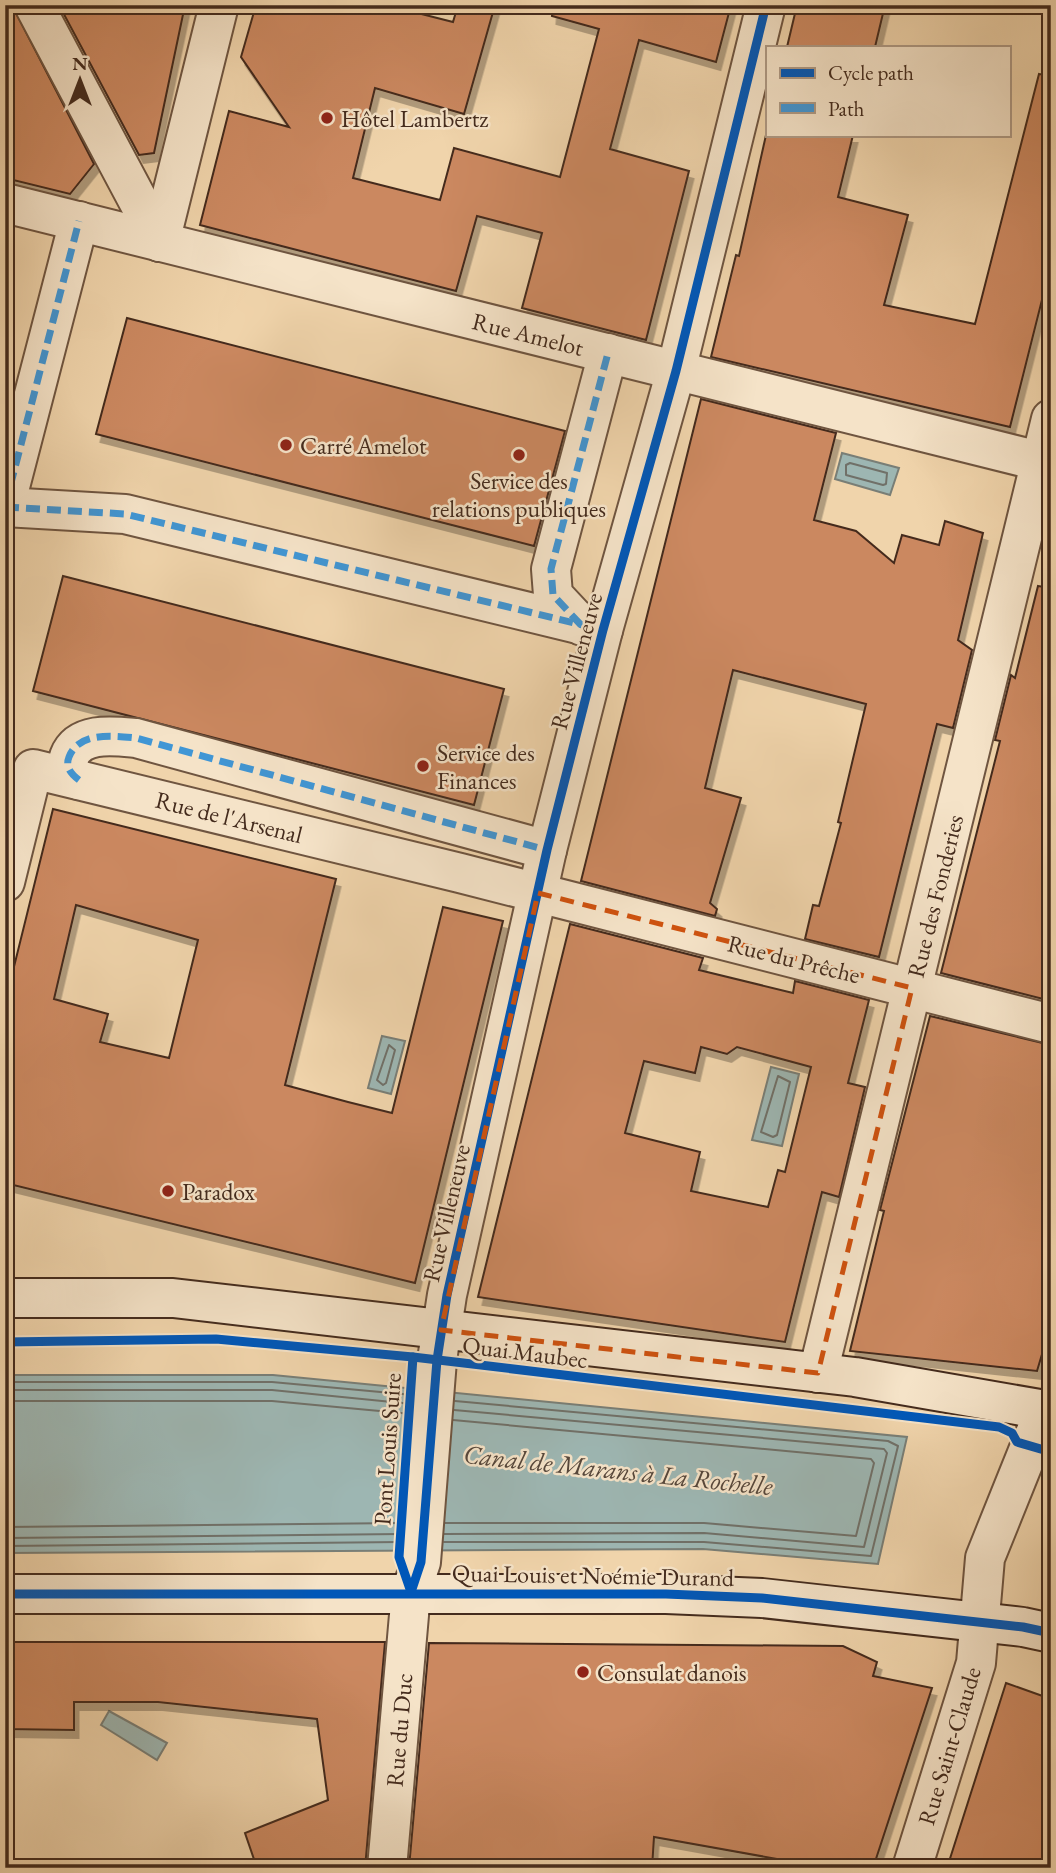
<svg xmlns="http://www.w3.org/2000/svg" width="1056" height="1873" font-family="'EB Garamond',serif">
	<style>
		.water { fill: #9db6b2; stroke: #797e76; stroke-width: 2 }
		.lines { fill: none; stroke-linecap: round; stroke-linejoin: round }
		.shore { stroke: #707068; stroke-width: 2 }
		.building { fill: #cb8860; stroke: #442b1d; stroke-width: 2; fill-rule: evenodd; filter: url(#shadow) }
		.minor-casing { stroke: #6f5540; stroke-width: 42 }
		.tertiary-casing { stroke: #6f5540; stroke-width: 42 }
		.secondary-casing { stroke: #442b1d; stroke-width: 42 }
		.minor { stroke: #f5e3c8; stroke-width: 38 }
		.tertiary { stroke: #f5e3c8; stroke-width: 38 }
		.secondary { stroke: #f5e3c8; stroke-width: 38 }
		.quiet { stroke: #4096d5; stroke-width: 7; stroke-dasharray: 14 7; stroke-linecap: butt }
		.cycleway-casing { stroke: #f5e3c8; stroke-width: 13 }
		.cycleway { stroke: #0057b8; stroke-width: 9 }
		.marked { fill: none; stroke: #cf520f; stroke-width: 5; stroke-dasharray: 14 9; stroke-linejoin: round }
		.poi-dot { fill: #8f2418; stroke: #f5e3c8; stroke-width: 2.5 }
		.labels { text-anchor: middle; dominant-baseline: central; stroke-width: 5; stroke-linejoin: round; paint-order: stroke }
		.poi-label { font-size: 24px; fill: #442b1d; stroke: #f5e3c8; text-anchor: start }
		.street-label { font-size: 24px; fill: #442b1d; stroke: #f5e3c8 }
		.water-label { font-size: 26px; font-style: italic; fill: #56473b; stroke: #f5e3c8 }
	</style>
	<defs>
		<filter id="shadow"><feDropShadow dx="4.5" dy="8" stdDeviation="0" flood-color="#0004"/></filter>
	</defs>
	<rect width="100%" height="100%" fill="#f0d4ab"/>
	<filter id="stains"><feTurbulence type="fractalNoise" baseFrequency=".00286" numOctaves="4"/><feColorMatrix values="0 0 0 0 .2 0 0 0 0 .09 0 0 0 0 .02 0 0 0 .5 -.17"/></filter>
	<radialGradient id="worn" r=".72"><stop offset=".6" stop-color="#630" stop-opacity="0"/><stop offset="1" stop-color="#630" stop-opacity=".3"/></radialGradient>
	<g class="water">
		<path d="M842 453 899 468 890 495 835 479Z"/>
		<path d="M382 1036 405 1041 391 1094 368 1088Z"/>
		<path d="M771 1067 799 1074 782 1146 752 1140Z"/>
		<path d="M5 1375H273L907 1437 878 1564 703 1549 5 1553Z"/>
		<path d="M109 1711 167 1743 157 1760 101 1725Z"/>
	</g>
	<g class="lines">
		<g class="shore">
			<path d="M850 463 887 473 886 484 883 485 846 475V465Z"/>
			<path d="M389 1045 395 1050 386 1083 383 1085 377 1080Z"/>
			<path d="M778 1076 790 1082 777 1135 773 1137 761 1132Z"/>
			<path d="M5 1382H272L413 1395"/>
			<path d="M5 1390H272L412 1404"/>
			<path d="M5 1401H272L412 1414"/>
			<path d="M445 1523H704L856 1536 874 1463 871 1459 453 1420"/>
			<path d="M5 1527 403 1523"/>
			<path d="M444 1534 704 1533 864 1547 887 1453 884 1449 454 1410"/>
			<path d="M5 1538 402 1534"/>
			<path d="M444 1542H704L871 1556 898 1446 888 1441 455 1401"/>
			<path d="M5 1546 401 1542"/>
		</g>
	</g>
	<g class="building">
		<path d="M5 5H12L94 164 70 194 5 178Z"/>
		<path d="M59 5H185L154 153 139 155Z"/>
		<path d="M256 5H386L453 22 458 5H495L464 114 375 88 353 178 440 200 454 148 560 177 599 29 552 16 553 5H731L716 62 639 40 610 149 689 171 646 340 522 308 542 233 477 216 456 291 200 225 229 111 289 127 241 57Z"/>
		<path d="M797 5H885L875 47H787Z"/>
		<path d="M1039 74 1051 76V264L1010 427 711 357 736 255 739 256 766 135H853L838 197 908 215 884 305 975 324Z"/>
		<path d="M127 318 565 431 534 546 96 434Z"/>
		<path d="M701 399 836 433 814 520 856 531 894 563 902 535 939 545 945 521 983 533 958 640 972 650 953 728 937 724 879 957 805 939 813 905 819 906 841 823 838 822 866 704 733 670 705 788 741 798 710 903 717 909 715 916 581 881Z"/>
		<path d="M63 576 504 689 474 805 33 691Z"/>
		<path d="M1038 586 1051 588V1001L941 973 1000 741 995 740 1011 675 1015 678Z"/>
		<path d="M53 809 336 879 285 1085 348 1102 392 1113 443 907 503 921 415 1283 5 1183V1003ZM76 905 198 940 169 1058 100 1042 108 1014 54 999Z"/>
		<path d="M570 924 703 958 699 970 793 993 795 981 869 1000 848 1083 865 1087 839 1197 822 1192 785 1342 478 1297ZM701 1047 727 1054 737 1047 811 1067 785 1172 778 1170 768 1207 691 1191 700 1152 625 1133 644 1061 695 1073Z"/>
		<path d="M930 1016 1051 1045V1324L1037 1371 850 1351 884 1211 880 1210Z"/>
		<path d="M5 1642H385L365 1868H257L245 1833 328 1800 317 1719 158 1702H74V1730L5 1729Z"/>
		<path d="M429 1643 843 1646 877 1662 873 1676 932 1688 873 1868H782L783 1860 654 1837 652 1868H409Z"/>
		<path d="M1006 1683 1051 1699V1868H947Z"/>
	</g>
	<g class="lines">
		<defs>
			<g id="minor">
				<path d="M34 5 160 242"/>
				<path d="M5 203 1051 464"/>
				<path d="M160 242 219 5"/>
				<path d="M5 506 79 221"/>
				<path d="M5 507 125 514 603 630"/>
				<path d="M582 626 553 595 551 569 608 353"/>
				<path d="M79 780C71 774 65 767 69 757 79 731 114 736 136 738L547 850"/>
				<path d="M5 882 33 769 460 873 1051 1024"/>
				<path d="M818 1373 1051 419"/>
				<path d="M387 1868 411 1592"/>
				<path d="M912 1868 976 1663 985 1558 1045 1409"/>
			</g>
			<path id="tertiary" d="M411 1592 421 1562 437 1360 447 1295 547 850 603 630 676 371 766 5"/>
			<g id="secondary">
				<path d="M5 1298H173L855 1377 1051 1411"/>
				<path d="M5 1594H666L762 1598 1023 1627 1051 1633"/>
			</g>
		</defs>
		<use href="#minor" class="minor-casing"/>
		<use href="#tertiary" class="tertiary-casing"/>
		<use href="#secondary" class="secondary-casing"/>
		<use href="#minor" class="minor"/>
		<use href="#tertiary" class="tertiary"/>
		<use href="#secondary" class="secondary"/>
		<g class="quiet">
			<path d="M5 506 79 221"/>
			<path d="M5 507 125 514 603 630"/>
			<path d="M581 625 553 595 551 569 608 353"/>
			<path d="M79 780C71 774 65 767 69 757 79 731 114 736 136 738L547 850"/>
		</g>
		<defs>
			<g id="cycleway">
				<path d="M5 1342 216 1339 413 1357 999 1427 1012 1433 1017 1442 1051 1452"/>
				<path d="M411 1592 421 1562 437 1360 447 1295 547 850 603 630 676 371 766 5"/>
				<path d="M411 1592 399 1557 413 1357"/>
				<path d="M5 1594H666L762 1598 1023 1627 1051 1633"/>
			</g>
		</defs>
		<use href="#cycleway" class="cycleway-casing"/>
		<use href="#cycleway" class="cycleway"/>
	</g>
	<path class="marked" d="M538 893 912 988 818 1373 441 1330Z"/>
	<g class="poi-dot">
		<circle cx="327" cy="118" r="7"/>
		<circle cx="286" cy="445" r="7"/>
		<circle cx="519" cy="455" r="7"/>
		<circle cx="423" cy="766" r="7"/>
		<circle cx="168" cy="1191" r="7"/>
		<circle cx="583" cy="1672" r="7"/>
	</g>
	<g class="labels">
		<g class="poi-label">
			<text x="341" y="118">Hôtel Lambertz</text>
			<text x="300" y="445">Carré Amelot</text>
			<text x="519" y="480" text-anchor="middle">Service des<tspan x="519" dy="28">relations publiques</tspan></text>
			<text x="437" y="752">Service des<tspan x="437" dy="28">Finances</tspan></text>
			<text x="182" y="1191">Paradox</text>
			<text x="597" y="1672">Consulat danois</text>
		</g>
		<g class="street-label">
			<text transform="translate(528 334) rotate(14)">Rue Amelot</text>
			<text transform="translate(576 661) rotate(-75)">Rue Villeneuve</text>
			<text transform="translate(229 817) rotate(14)">Rue de l'Arsenal</text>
			<text transform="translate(935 896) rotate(-76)">Rue des Fonderies</text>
			<text transform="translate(794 959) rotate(14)">Rue du Prêche</text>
			<text transform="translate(446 1213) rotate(-77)">Rue Villeneuve</text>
			<text transform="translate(525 1352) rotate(7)">Quai Maubec</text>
			<text transform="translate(387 1449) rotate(-86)">Pont Louis Suire</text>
			<text transform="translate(593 1575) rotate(1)">Quai Louis et Noémie Durand</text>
			<text transform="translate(399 1730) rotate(-85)">Rue du Duc</text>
			<text transform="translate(949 1746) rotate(-73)">Rue Saint-Claude</text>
		</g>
		<g class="water-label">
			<text transform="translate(618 1470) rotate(6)">Canal de Marans à La Rochelle</text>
		</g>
	</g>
	<rect width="1056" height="1873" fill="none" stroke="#f0d4ab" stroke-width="28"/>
	<rect x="7" y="7" width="1042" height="1859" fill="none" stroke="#442b1d" stroke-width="3.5"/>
	<rect x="14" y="14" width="1028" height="1845" fill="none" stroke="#442b1d" stroke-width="2"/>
	<rect x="766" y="46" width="245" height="91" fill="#f5e3c8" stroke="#ae9984" stroke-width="2"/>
	<rect x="780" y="68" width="35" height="10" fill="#0057b8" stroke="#ae9984" stroke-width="2"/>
	<text x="828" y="80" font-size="21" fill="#442b1d">Cycle path</text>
	<rect x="780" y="103" width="35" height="10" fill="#4096d5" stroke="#ae9984" stroke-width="2"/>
	<text x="828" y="116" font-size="21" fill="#442b1d">Path</text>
	<g transform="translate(80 80)" stroke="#f5e3c8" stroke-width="5" paint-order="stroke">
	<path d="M0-5L12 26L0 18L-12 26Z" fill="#442b1d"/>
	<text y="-10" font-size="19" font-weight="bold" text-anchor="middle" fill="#442b1d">N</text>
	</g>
	<rect width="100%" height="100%" filter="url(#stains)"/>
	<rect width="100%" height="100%" fill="url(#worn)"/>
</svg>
